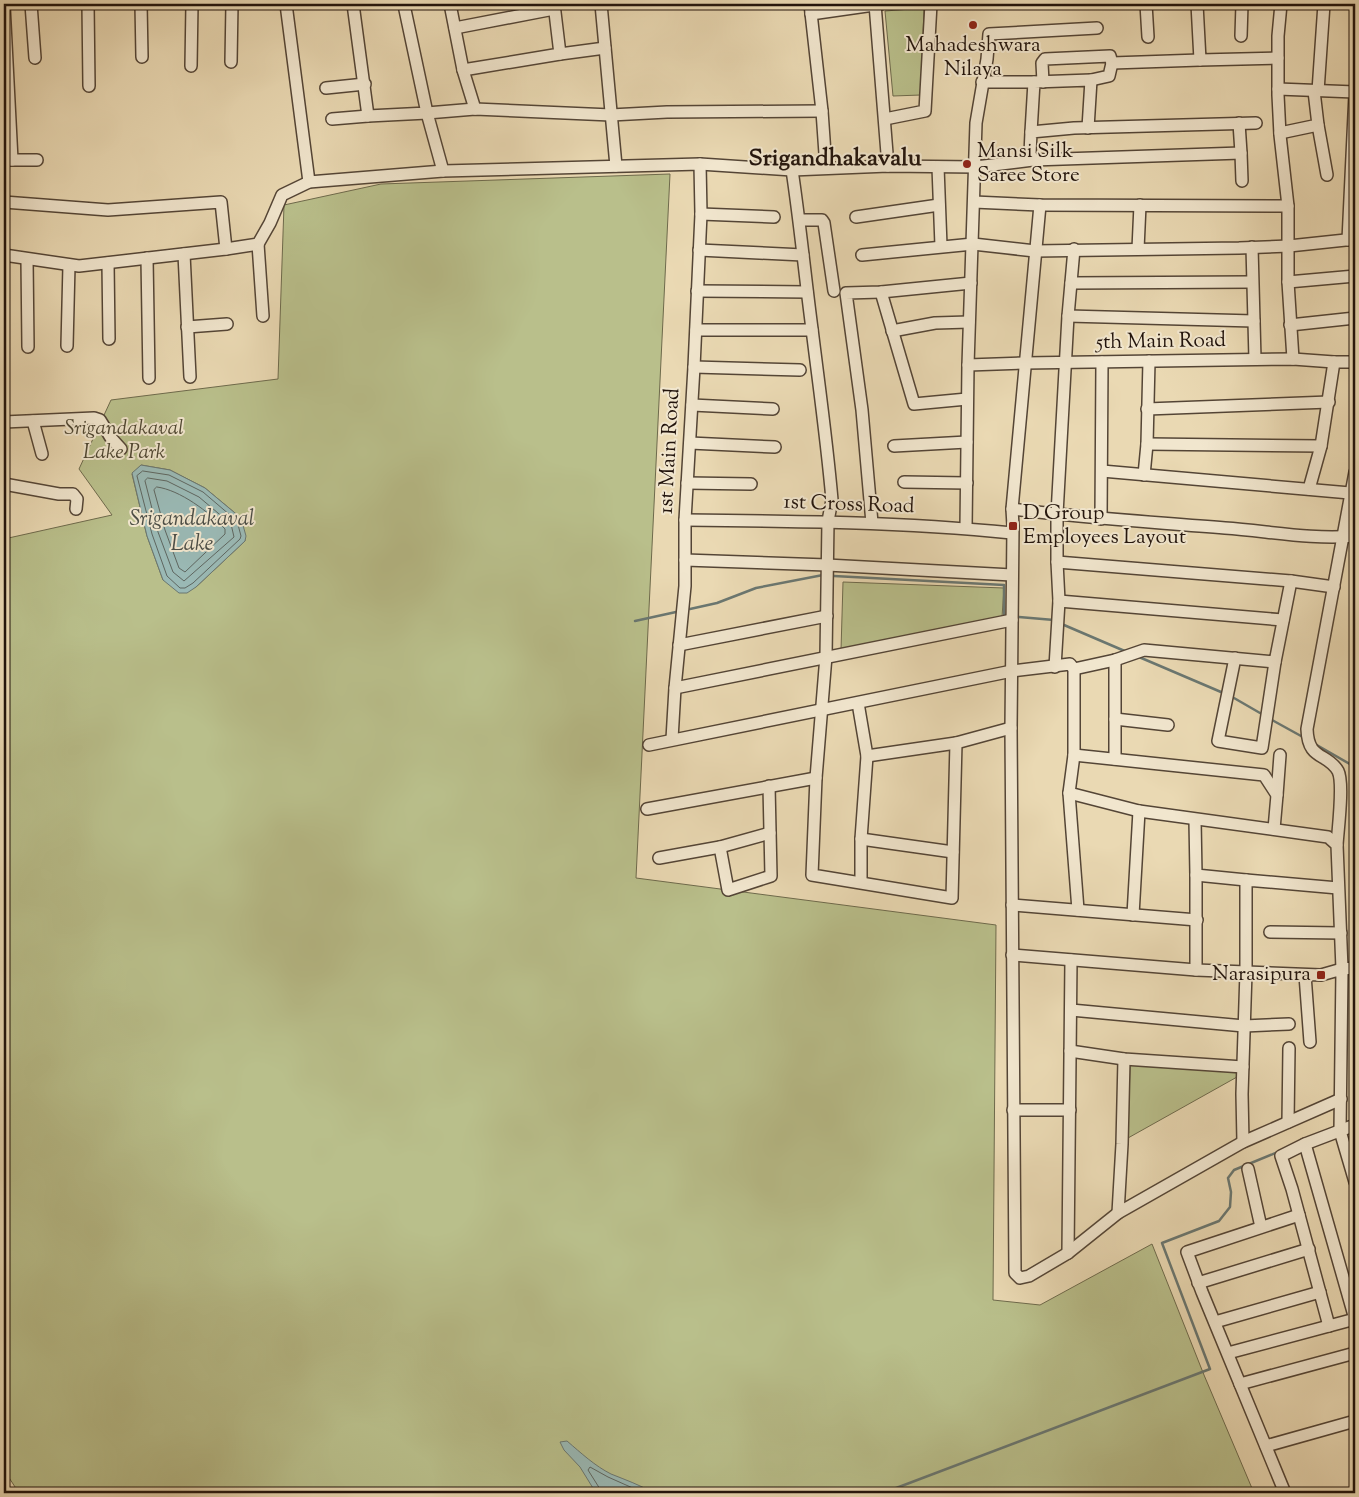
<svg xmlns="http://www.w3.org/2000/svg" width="1359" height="1497" font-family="'Sorts Mill Goudy',serif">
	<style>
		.green { fill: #b9bf8b; stroke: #6e6a4c; fill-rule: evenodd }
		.water { fill: #9ab9b5; stroke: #6a7771 }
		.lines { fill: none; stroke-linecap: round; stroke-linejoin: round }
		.shore { stroke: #5e6660; stroke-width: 1 }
		.stream { stroke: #6a7771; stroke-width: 2.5 }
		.minor-casing { stroke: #544536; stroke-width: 14 }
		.minor { stroke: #f1e6ce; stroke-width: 11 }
		.poi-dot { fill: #8f2418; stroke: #f1e6ce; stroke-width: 2 }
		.labels { text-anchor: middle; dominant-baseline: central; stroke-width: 4; stroke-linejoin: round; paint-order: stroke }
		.poi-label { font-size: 21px; fill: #22140c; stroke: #f1e6ce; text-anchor: start }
		.street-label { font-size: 21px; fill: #22140c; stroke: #f1e6ce }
		.park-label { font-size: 21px; font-style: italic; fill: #4f4732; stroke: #f1e6ce }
		.water-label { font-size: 22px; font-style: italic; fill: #4c4e47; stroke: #f1e6ce }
		.quarter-label { font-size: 24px; font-weight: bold; fill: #22140c; stroke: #f1e6ce }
	</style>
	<rect width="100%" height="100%" fill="#ead9b3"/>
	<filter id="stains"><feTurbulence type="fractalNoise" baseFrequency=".004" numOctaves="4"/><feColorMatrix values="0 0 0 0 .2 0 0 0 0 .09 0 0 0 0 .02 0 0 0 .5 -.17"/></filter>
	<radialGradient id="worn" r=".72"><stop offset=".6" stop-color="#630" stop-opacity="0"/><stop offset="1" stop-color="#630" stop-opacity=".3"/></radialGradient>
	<g class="green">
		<path d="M924 8 921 95 893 96 885 11Z"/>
		<path d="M670 174 636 878 996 925 993 1300 1040 1305 1152 1244 1204 1375 1254 1493H19L4 1470V539L112 515 79 469 111 400 278 379 284 205 381 184ZM141 465 170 470 205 488 241 518 245 541 196 587 163 580 147 536 132 474Z"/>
		<path d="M843 582 1004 588 1002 617 841 650Z"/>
		<path d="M1130 1065 1237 1070V1077L1128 1138Z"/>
	</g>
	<g class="water">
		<path d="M141 465 170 470 205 488 241 518 246 536 245 541 196 587 187 593H179L163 580 147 536 132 473Z"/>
		<path d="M567 1441C581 1453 595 1466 611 1474 626 1480 640 1485 654 1493H596L580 1467 564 1450 560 1442Z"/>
	</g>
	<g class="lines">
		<g class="shore">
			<path d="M143 471 169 475 203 492 237 521 241 536 240 539 193 583 185 588H180L167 576 152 534 137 476Z"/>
			<path d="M148 478 167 481 199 497 231 524 234 537 184 581 173 572 158 532 145 481Z"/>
			<path d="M157 487C180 490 209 512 225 529V534L185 572 179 568 165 530 154 490Z"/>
			<path d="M600 1493V1489L588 1470 590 1467 608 1477 644 1493"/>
		</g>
		<g class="stream">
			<path d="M834 576 1004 585V615"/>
			<path d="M690 609 717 603 756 588 823 575"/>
			<path d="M1019 617 1054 620"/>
			<path d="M635 621 676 612"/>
			<path d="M1064 625 1127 652"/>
			<path d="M1139 657 1221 692"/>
			<path d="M1234 698 1260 713"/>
			<path d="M1272 720 1301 736"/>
			<path d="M1315 744 1355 767"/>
			<path d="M1347 1122 1355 1118"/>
			<path d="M883 1493 1210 1369 1162 1243 1219 1221 1230 1207 1231 1192 1228 1178 1234 1170 1278 1152"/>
		</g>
		<defs>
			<g id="minor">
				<path d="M31 4 35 58"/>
				<path d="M88 4 89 86"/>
				<path d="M141 4 142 57"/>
				<path d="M286 4 309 182"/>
				<path d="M353 4 368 116 427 113 404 5 403 4"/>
				<path d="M450 4 463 70 560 54 554 4"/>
				<path d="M601 4 616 166"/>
				<path d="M810 4 822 111 826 168"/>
				<path d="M875 4 888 166"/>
				<path d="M1146 4 1148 37"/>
				<path d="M1197 4 1200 60 1278 58"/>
				<path d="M1281 4 1278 36V95L1280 135 1288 206V282L1293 359"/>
				<path d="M811 14 881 4"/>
				<path d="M455 28 554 9"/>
				<path d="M1241 36 1242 4"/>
				<path d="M560 54 605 48"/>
				<path d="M231 62 232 4"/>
				<path d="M191 66 192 4"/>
				<path d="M463 70 475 109"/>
				<path d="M1091 80 1109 76 1112 63"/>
				<path d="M982 82H1034"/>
				<path d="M1043 82 1042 63 1045 59 1110 56 1112 63 1200 60"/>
				<path d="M326 88 365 84"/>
				<path d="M1278 89 1355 92"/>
				<path d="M1318 91 1324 4"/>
				<path d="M332 119 368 116"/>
				<path d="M885 119 925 111 931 4"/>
				<path d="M1318 125 1327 175"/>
				<path d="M1031 132 1034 82 1091 80 1088 128"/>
				<path d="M1280 133 1318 125 1314 91"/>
				<path d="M1241 153 1242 181"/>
				<path d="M4 160H12L4 4"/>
				<path d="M12 160H37"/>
				<path d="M1033 160 1241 153 1239 123"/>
				<path d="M938 167 941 246"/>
				<path d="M792 170C800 223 805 276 812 329 819 386 827 442 832 500L828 521 826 656 816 778 812 875 952 898 956 743"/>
				<path d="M443 171 427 113 475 109 611 115 667 112 822 111"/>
				<path d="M4 202 108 210 221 202 226 249"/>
				<path d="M974 202 1040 205 1288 206"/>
				<path d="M1040 205 1012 509 1013 526 1011 728 1015 1273 1020 1278 1029 1276 1068 1253 1118 1213 1243 1142 1341 1099"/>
				<path d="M701 214 774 217"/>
				<path d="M856 217 939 205"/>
				<path d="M800 220H822L824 223 834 291"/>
				<path d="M1348 240 1355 93"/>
				<path d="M258 244 263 316"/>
				<path d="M1252 247 1255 359"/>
				<path d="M1138 249 1140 205"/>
				<path d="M699 250 803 255"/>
				<path d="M184 254 190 377"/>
				<path d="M4 255 79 266 226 249 258 244 270 223 282 195 309 182 443 171 700 164 792 170 888 166 976 167 1033 160 1030 154 1031 132 1074 128 1256 123"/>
				<path d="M862 255 973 244 1035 251 1239 248 1289 246 1355 239"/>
				<path d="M147 258 149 378"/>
				<path d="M27 259 28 347"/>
				<path d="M108 263 109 339"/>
				<path d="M1288 282 1355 276"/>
				<path d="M1071 283 1252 282"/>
				<path d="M697 291 807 292"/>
				<path d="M881 292 914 404 967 399"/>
				<path d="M1068 316 1254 321"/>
				<path d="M1290 325 1355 318"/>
				<path d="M187 327 227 324"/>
				<path d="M696 330H812"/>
				<path d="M892 331 935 323 969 322"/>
				<path d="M67 346 69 265"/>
				<path d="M968 365 1025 363 1293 359 1334 362H1355"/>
				<path d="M694 367 800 370"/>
				<path d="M692 405 773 409"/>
				<path d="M1147 409 1329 402"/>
				<path d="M33 421 42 454"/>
				<path d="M4 422 94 418 100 420 111 438 121 449"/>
				<path d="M690 443 775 447"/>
				<path d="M1147 444 1321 446"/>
				<path d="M894 446 967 442"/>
				<path d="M1102 471 1350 493"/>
				<path d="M1144 475 1147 444 1149 361"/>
				<path d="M904 482 967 483"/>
				<path d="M687 483 751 484"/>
				<path d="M4 484 59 494H73L77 499 76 509"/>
				<path d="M1309 489 1321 446 1334 362"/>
				<path d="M1012 509C1083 518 1154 522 1225 528 1268 531 1312 540 1355 536"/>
				<path d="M1101 519 1102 362"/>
				<path d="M685 520C794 521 903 522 1012 533"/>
				<path d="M872 523 862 410 846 293 881 292 971 283"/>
				<path d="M966 528 968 365 976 123 987 59 989 34 1097 28"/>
				<path d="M685 560 827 565 1012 575"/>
				<path d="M1057 562 1291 581"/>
				<path d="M1059 601 1283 620"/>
				<path d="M679 645 827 616"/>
				<path d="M1235 658 1218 741 1262 748 1275 662"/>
				<path d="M1055 667 1059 601 1057 562V514L1068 316 1074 249"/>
				<path d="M1074 669 1115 660 1144 650 1275 662 1291 581 1334 587"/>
				<path d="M675 688 1012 620"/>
				<path d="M858 703 867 756 861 839V882"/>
				<path d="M1115 719 1168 725"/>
				<path d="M672 739 675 688 685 586V520L694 367 701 214 700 164"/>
				<path d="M649 745 1012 671 1070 664 1074 669V755L1069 793 1078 910"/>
				<path d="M1074 755 1264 775 1277 795 1274 829"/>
				<path d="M867 756 956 743 1011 728"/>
				<path d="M1115 759V660"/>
				<path d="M1069 793 1139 811 1328 837 1337 845 1342 969 1355 968"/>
				<path d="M1277 795 1280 755"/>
				<path d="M647 809 816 778"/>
				<path d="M1195 820 1196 875 1246 880"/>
				<path d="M861 839 953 852"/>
				<path d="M1337 845C1338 829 1344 783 1338 771 1327 752 1308 761 1307 729L1355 472"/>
				<path d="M720 847 770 833"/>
				<path d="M659 858 720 847 728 890 771 876 769 786"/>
				<path d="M1012 905 1197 920"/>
				<path d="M1133 915 1139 811"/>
				<path d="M1270 932 1341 933"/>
				<path d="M1012 955 1196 970 1321 975 1342 969 1340 1131 1355 1182"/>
				<path d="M1196 970V875"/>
				<path d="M1305 975 1310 1042"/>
				<path d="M1071 1010 1244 1026 1289 1024"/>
				<path d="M1070 1051 1124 1059 1243 1067"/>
				<path d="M1013 1110H1070"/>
				<path d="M1288 1122 1289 1048"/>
				<path d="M1243 1142 1242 1094 1246 972V880L1338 888"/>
				<path d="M1305 1144 1355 1319"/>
				<path d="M1248 1169 1261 1227"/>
				<path d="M1118 1213 1122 1144 1124 1059"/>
				<path d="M1068 1253 1071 960"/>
				<path d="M1198 1283 1309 1249"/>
				<path d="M1215 1322 1320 1292"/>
				<path d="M1329 1326 1292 1189 1281 1156 1305 1144 1355 1125"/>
				<path d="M1228 1353 1355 1319"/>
				<path d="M1240 1384 1355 1353"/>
				<path d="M1266 1446 1355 1421"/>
				<path d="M1285 1493 1202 1292 1187 1252 1299 1215"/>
			</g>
		</defs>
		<use href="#minor" class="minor-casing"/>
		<use href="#minor" class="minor"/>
	</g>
	<g class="poi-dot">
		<circle cx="973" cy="25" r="5"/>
		<circle cx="967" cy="164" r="5"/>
		<rect x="1008" y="521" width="10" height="10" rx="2.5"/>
		<rect x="1316" y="970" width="10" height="10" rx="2.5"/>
	</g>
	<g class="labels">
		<g class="poi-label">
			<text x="973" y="46" text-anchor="middle">Mahadeshwara<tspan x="973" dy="24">Nilaya</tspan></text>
			<text x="977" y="152">Mansi Silk<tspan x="977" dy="24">Saree Store</tspan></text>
			<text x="1023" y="514">D Group<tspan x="1023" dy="24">Employees Layout</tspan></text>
			<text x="1311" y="975" text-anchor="end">Narasipura</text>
		</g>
		<g class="street-label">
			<text transform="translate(1161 342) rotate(-1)">5th Main Road</text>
			<text transform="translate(670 451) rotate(-87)">1st Main Road</text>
			<text transform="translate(849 505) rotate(2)">1st Cross Road</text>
		</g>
		<g class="park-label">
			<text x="124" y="429">Srigandakaval<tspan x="124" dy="24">Lake Park</tspan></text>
		</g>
		<g class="water-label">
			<text x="192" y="520">Srigandakaval<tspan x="192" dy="25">Lake</tspan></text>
		</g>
		<g class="quarter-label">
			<text x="835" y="159">Srigandhakavalu</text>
		</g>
	</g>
	<rect width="1359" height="1497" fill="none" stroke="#ead9b3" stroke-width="20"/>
	<rect x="5" y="5" width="1349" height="1487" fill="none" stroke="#22140c" stroke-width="2.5"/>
	<rect x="10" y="10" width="1339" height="1477" fill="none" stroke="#22140c"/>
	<rect width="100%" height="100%" filter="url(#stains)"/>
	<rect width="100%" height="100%" fill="url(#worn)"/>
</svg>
